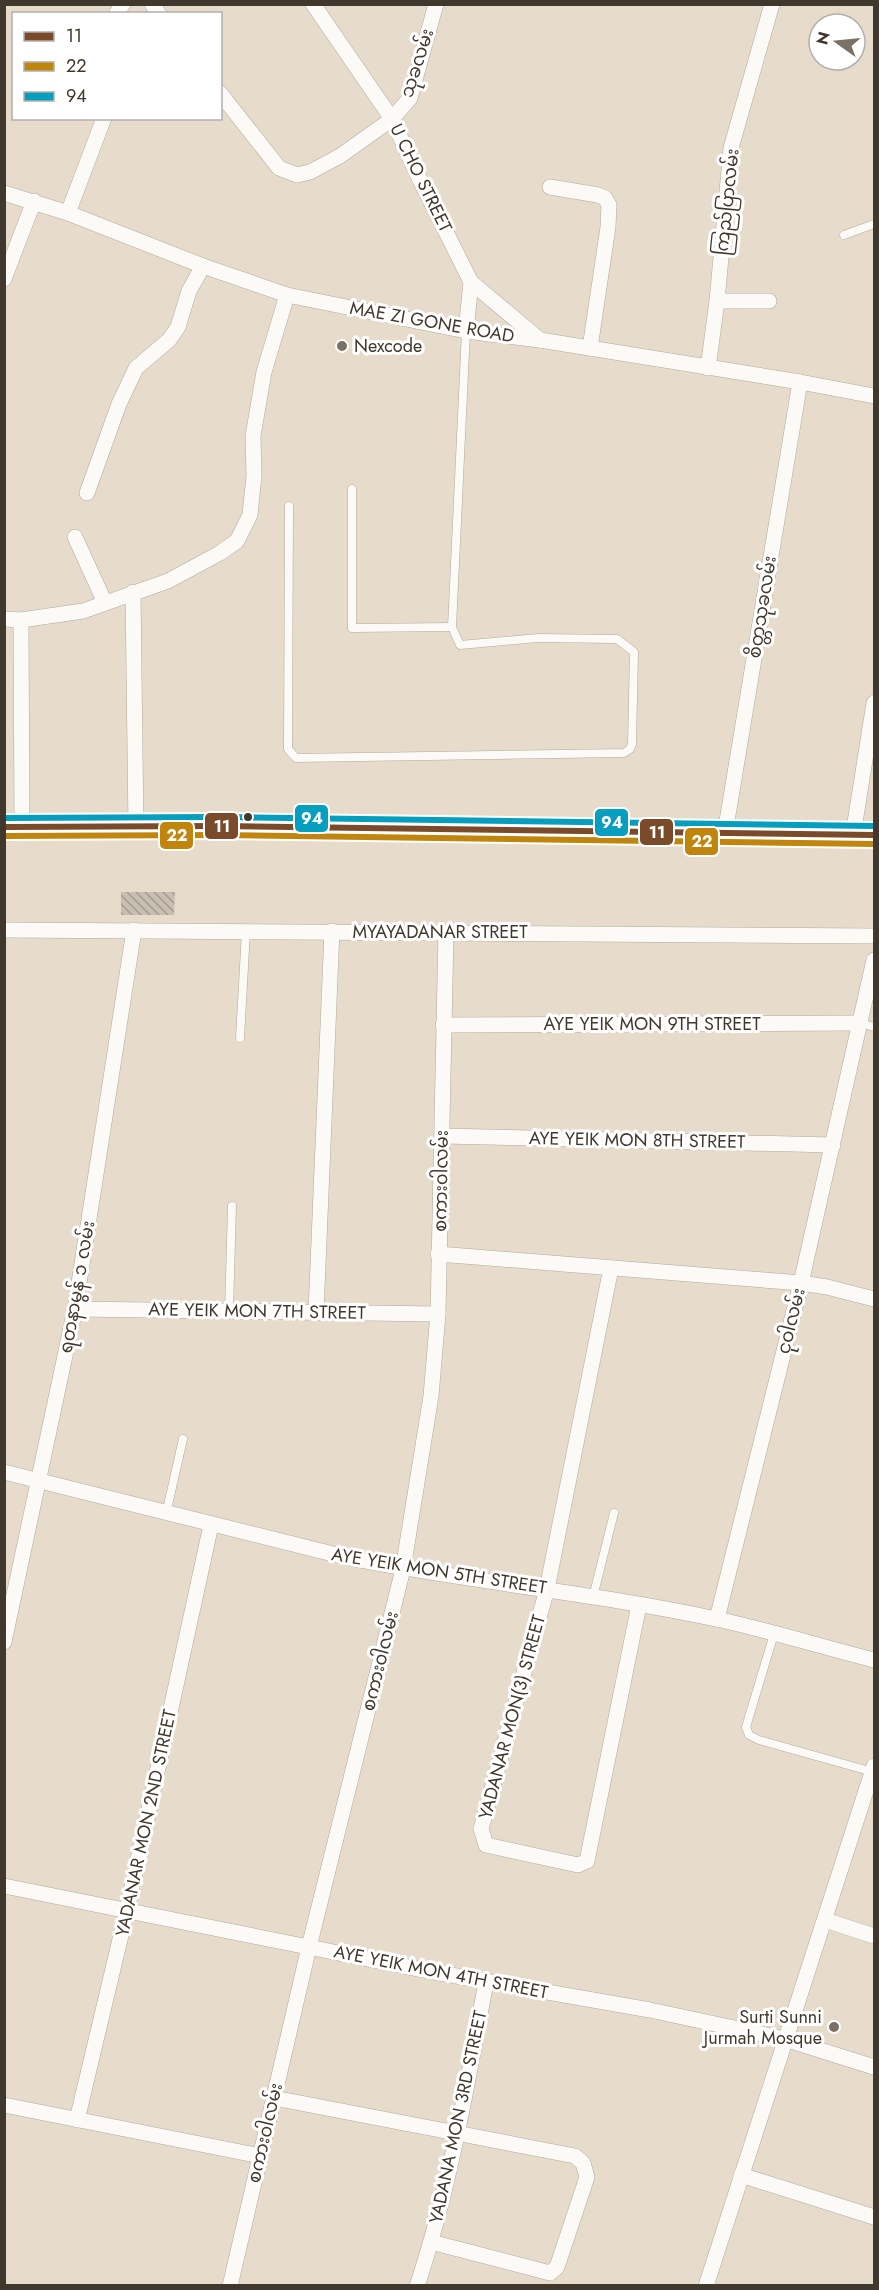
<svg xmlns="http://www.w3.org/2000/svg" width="879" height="2290" font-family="Jost,'Noto Sans Myanmar',sans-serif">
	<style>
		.building { fill: url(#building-back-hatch) }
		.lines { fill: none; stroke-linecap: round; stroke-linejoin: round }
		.service-casing { stroke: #b1a99c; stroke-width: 9 }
		.minor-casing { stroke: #b1a99c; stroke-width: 16 }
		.secondary-casing { stroke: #b1a99c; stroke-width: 22 }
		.service { stroke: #fbfaf7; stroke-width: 8 }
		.minor { stroke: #fbfaf7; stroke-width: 15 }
		.secondary { stroke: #fbfaf7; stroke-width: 21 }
		.bus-1-casing { stroke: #fff; stroke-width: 10 }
		.bus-2-casing { stroke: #fff; stroke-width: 10 }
		.bus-3-casing { stroke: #fff; stroke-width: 10 }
		.bus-1 { stroke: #7a4b2a; stroke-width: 6 }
		.bus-2 { stroke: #c0850d; stroke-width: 6 }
		.bus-3 { stroke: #069ebe; stroke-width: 6 }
		.poi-dot { fill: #7a7164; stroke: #fff; stroke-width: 2 }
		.bus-dot { fill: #40382c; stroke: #fff; stroke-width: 2 }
		.labels { text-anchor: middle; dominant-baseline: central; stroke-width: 6; stroke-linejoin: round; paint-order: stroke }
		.street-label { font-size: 18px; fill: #40382c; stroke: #fff }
		.poi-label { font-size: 18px; fill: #40382c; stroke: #fff; text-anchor: start }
		.line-badge { stroke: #fff; stroke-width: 2 }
		.badge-label { font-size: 16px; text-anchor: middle; font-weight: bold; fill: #fff }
	</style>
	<defs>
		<pattern id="building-back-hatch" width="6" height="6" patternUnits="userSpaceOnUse" patternTransform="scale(1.5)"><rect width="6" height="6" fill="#c8bfb2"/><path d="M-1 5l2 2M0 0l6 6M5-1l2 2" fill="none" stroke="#a49c91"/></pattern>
	</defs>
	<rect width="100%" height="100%" fill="#e7dccc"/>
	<path class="building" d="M121 892H175L174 915H121Z"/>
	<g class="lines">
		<defs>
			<g id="service">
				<path d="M844 235 874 224"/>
				<path d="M352 489V628L452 627"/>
				<path d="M289 506 288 749 296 758 624 753 630 749 632 744 634 652 617 639 538 638 460 645 452 627 466 331"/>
				<path d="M860 1023 874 1027"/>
				<path d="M240 1038 246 931"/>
				<path d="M229 1311 232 1206"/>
				<path d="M166 1514 183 1439"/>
				<path d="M593 1597 614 1513"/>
				<path d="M774 1634 746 1727 749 1735 759 1740 873 1772"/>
			</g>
			<g id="minor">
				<path d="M152 4 159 14"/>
				<path d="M313 4 392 119 421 182 471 282 540 340"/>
				<path d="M116 14 123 4"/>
				<path d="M220 93 279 168 297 175 310 172 340 156 392 119 410 98 436 4"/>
				<path d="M550 187 598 195 605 198 609 205 608 227 590 348"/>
				<path d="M4 193 68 213 203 266 287 295 466 331 540 340 800 382 874 396"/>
				<path d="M68 213 104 118"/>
				<path d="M4 279 34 201"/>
				<path d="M717 301H769"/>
				<path d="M466 331 471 282"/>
				<path d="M708 368 717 301 731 148 772 4"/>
				<path d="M87 493 119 404 136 368 169 340 178 327 189 291 203 266"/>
				<path d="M75 537 105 603"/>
				<path d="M133 592 136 828"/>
				<path d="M4 619 21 620 83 611 168 581 220 553 237 541 250 515 254 476 253 436 264 372 287 295"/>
				<path d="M21 620 22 827"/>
				<path d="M725 833 800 382"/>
				<path d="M853 835 874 703"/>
				<path d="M4 930 874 936"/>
				<path d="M443 1025 860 1023"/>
				<path d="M442 1136 833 1145"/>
				<path d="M438 1254 801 1283 827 1287 874 1299"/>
				<path d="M611 1268 547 1589 481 1829 486 1845 578 1865 587 1861 639 1605"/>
				<path d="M75 1309 438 1314"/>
				<path d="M316 1312 332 931"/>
				<path d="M4 1472 349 1558C471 1582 595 1593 716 1619 769 1630 822 1647 874 1660"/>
				<path d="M717 1619 801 1283 874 960"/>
				<path d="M4 1642 75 1309 134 930"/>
				<path d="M4 1886 428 1971 650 2010 785 2039 874 2067"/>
				<path d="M825 1920 874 1936"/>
				<path d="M274 2098 575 2156 583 2163 587 2177 557 2267 550 2273 431 2242"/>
				<path d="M4 2105 260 2156"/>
				<path d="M77 2120 127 1910 211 1525"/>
				<path d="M741 2175 874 2217"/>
				<path d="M230 2286 309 1947 403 1569 431 1396 438 1314 446 932"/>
				<path d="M417 2286C450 2187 467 2085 486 1982"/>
				<path d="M706 2286 874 1766"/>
			</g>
			<path id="secondary" d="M4 827 219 826 874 835"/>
		</defs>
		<use href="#service" class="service-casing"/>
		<use href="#minor" class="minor-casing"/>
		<use href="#secondary" class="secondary-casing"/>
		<use href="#service" class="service"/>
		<use href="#minor" class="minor"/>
		<use href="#secondary" class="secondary"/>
		<defs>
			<path id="bus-1" d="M4 827 219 826 874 835"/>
			<path id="bus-2" d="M4 836 219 835 874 844"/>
			<path id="bus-3" d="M4 818 219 817 874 826"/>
		</defs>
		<use href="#bus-1" class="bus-1-casing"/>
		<use href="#bus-2" class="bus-2-casing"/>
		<use href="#bus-3" class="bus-3-casing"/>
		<use href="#bus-1" class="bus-1"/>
		<use href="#bus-2" class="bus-2"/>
		<use href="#bus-3" class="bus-3"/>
	</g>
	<g class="poi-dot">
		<circle cx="342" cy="346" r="6"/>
		<circle cx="834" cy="2027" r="6"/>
	</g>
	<circle class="bus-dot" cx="248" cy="817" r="5"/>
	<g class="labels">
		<g class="street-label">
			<text transform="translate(417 63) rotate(-72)">သုခလမ်း</text>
			<text transform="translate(421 178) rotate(64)">U CHO STREET</text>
			<text transform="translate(727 202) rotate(-84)">ကြည်ပြာလမ်း</text>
			<text transform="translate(432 322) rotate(10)">MAE ZI GONE ROAD</text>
			<text transform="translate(762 607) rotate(-81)">စိတ္တသုခလမ်း</text>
			<text x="440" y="932">MYAYADANAR STREET</text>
			<text x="652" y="1024">AYE YEIK MON 9TH STREET</text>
			<text transform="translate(637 1140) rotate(1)">AYE YEIK MON 8TH STREET</text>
			<text transform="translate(441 1181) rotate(-89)">စကား၀ါလမ်း</text>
			<text transform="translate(77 1287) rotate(-80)">ရတနာမွန် ၁ လမ်း</text>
			<text transform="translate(257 1311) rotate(1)">AYE YEIK MON 7TH STREET</text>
			<text transform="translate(791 1321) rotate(-76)">ငုဝါလမ်း</text>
			<text transform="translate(439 1571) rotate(9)">AYE YEIK MON 5TH STREET</text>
			<text transform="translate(380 1661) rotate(-76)">စကား၀ါလမ်း</text>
			<text transform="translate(512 1717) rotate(-75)">YADANAR MON(3) STREET</text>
			<text transform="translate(146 1823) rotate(-78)">YADANAR MON 2ND STREET</text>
			<text transform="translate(441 1972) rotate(11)">AYE YEIK MON 4TH STREET</text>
			<text transform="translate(458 2117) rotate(-78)">YADANA MON 3RD STREET</text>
			<text transform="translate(265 2133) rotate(-77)">စကား၀ါလမ်း</text>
		</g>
		<g class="poi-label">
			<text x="354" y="346">Nexcode</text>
			<text x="822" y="2017" text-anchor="end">Surti Sunni<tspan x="822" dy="21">Jurmah Mosque</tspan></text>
		</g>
	</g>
	<g class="line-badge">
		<rect x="294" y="804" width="35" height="29" rx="6" fill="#069ebe"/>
		<rect x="594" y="808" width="35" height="29" rx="6" fill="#069ebe"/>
		<rect x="204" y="812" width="35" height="28" rx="6" fill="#7a4b2a"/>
		<rect x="639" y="818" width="35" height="28" rx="6" fill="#7a4b2a"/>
		<rect x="159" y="821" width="35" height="29" rx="6" fill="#c0850d"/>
		<rect x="684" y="827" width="35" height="29" rx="6" fill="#c0850d"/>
	</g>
	<g class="badge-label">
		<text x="312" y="824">94</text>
		<text x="612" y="828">94</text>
		<text x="222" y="832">11</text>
		<text x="657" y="838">11</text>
		<text x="177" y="841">22</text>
		<text x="702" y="847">22</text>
	</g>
	<rect width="879" height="2290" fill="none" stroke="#40382c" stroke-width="12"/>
	<rect x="12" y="12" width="210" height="108" fill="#ffffff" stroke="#b3afab" stroke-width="1.5"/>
	<rect x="24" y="32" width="30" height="9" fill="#7a4b2a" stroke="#b3afab" stroke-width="1.5"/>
	<text x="66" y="42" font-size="18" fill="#40382c">11</text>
	<rect x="24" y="62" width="30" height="9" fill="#c0850d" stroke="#b3afab" stroke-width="1.5"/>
	<text x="66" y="72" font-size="18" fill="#40382c">22</text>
	<rect x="24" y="92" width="30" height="9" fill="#069ebe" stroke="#b3afab" stroke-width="1.5"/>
	<text x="66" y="102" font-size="18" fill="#40382c">94</text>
	<g transform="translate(837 42) rotate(285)"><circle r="28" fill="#ffffff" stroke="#b3afab" stroke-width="1.5"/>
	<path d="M0-4.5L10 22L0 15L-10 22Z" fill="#7a7164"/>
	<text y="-9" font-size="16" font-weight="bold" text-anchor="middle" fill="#40382c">N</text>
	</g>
</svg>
